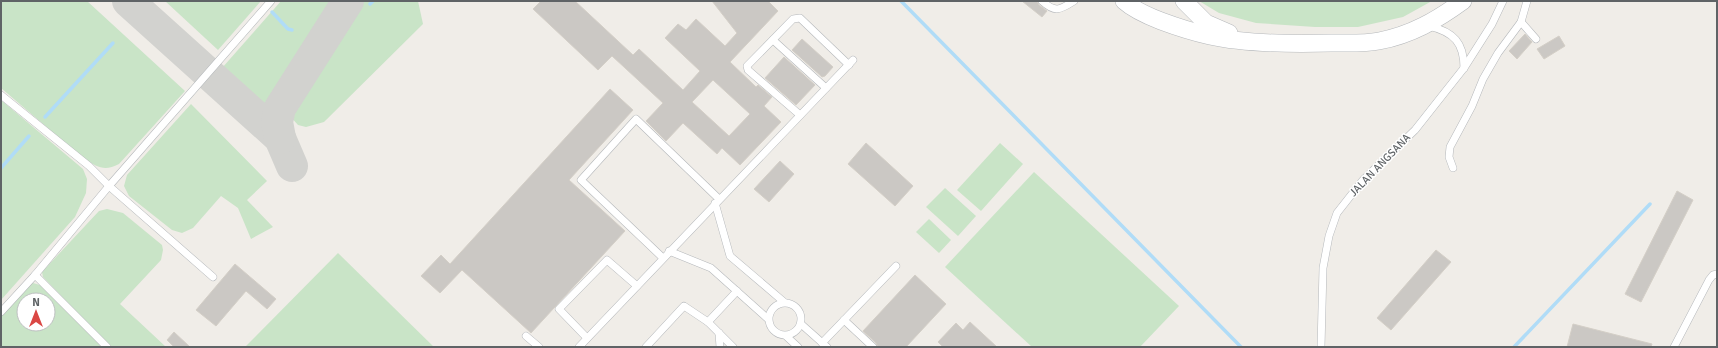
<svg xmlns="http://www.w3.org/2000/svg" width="1718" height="348" font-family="Signika,sans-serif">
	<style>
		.green { fill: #c9e4c7; fill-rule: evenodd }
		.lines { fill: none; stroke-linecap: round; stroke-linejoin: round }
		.stream { stroke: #b0dcf7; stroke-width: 3.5 }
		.taxiway { stroke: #d2d2cf; stroke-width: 32 }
		.building { fill: #cbc8c4; stroke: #d4cfc7; fill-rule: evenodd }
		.service-casing { stroke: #b5b8bb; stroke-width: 8 }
		.tertiary-casing { stroke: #b5b8bb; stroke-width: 18 }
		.service { stroke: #fff; stroke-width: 7 }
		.tertiary { stroke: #fff; stroke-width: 17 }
		.labels { text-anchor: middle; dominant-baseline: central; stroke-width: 3; stroke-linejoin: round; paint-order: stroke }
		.street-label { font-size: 11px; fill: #5f6366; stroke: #fff }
	</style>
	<rect width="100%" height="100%" fill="#f0ede8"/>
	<g class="green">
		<path d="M1 1H87L185 91 119 164C104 172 98 167 84 159L1 88Z"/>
		<path d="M165 1H261L218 50Z"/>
		<path d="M281 1H335L274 99C269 104 265 105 259 103L222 68Z"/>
		<path d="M354 1H418L423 24 324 122 306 127 298 125 290 116V111L307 76Z"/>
		<path d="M1199 1H1432L1403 17 1358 27H1315L1256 23 1219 13Z"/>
		<path d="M1 100 83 169 87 179 86 193 75 217 1 300Z"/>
		<path d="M191 104 267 181 247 200 273 227 251 239 238 208 221 196 193 228 182 233 172 230 129 196 124 186 127 175Z"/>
		<path d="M1000 143 1023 164 981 211 957 190Z"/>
		<path d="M1034 172 1179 306 1140 347H1032L945 267Z"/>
		<path d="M945 188 976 216 958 236 926 207Z"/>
		<path d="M107 209 123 213 162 245 163 250 161 260 120 304 166 347H111L43 277 42 272 99 211Z"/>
		<path d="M929 219 951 240 939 253 916 232Z"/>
		<path d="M338 253 434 347H245Z"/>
		<path d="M33 283 40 285 102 347H1V316L28 286ZM24 300H48V324H24Z"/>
	</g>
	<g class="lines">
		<g class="stream">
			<path d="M901 1 1241 347"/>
			<path d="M370 4 373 1"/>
			<path d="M272 12 288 29 292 30"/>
			<path d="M45 117 113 43"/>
			<path d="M1 168 29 136"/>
			<path d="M1514 347 1650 204"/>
		</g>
		<g class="taxiway">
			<path d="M128 1 280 138 292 166"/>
			<path d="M280 138 277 122 280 108 348 1"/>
		</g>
	</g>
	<g class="building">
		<path d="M541 1H575L633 55 639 49 683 90 700 71 665 38 678 24 686 30 696 19 725 46 737 33 712 1H768L778 11 730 62 756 87 758 85 772 97 764 106 781 122 740 165 722 148 717 154 683 123 666 141 646 121 663 103 612 56 598 70 533 9ZM713 80 750 114 729 136 692 102Z"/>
		<path d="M1022 1H1037L1039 5 1047 11 1042 17Z"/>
		<path d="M1525 34 1532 42 1517 59 1509 51Z"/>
		<path d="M1559 36 1565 46 1544 59 1537 49Z"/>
		<path d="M802 39 833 67 825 76 822 77 792 50Z"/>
		<path d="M784 57 815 85 796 105 765 78Z"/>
		<path d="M610 89 633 110 569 180 625 231 531 333 462 270 440 293 421 276 441 255 450 264Z"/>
		<path d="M866 143 913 186 895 206 848 164Z"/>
		<path d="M780 161 794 174 769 202 754 189Z"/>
		<path d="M1677 191 1693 200 1641 302 1625 294Z"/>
		<path d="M1436 250 1451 262 1391 330 1377 318Z"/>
		<path d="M235 264 276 299 267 309 246 291 216 326 196 310Z"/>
		<path d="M915 275 946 304 906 347H878L876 343 863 331Z"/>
		<path d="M970 322 997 347H943L938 342 956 323 963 330Z"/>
		<path d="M1573 324 1652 344 1651 347H1567Z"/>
		<path d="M174 332 190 347H174L167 340Z"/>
	</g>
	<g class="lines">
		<defs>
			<g id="service">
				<path d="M1042 1C1055 13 1060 10 1074 1"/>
				<path d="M1521 22 1536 39"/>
				<path d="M1429 26C1454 32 1464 43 1464 68"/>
				<path d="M773 40 826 88"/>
				<path d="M1 95 89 166 109 186 213 277"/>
				<path d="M800 115 748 70 747 66 793 19 800 18 849 65"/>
				<path d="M1453 168 1449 157 1450 147 1472 106 1483 79 1498 53 1521 22 1527 1"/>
				<path d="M715 203 730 256 784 302"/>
				<path d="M669 251 711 268 768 319"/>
				<path d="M663 258 581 180 636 119 719 199"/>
				<path d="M35 275 107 347"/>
				<circle cx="785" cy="319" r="16"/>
				<path d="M1 312 35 275 109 186 271 1"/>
				<path d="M844 320 873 347"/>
				<path d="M708 322 733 347"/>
				<path d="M801 324 827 347"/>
				<path d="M719 333 720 347"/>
				<path d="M526 336 539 347"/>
				<path d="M786 336 798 347"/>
				<path d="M587 338 559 309 607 260 637 286"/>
				<path d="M822 343 896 266"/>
				<path d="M579 347 853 60"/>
				<path d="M646 347 684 306 708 322 737 291"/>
				<path d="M1321 347 1323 268 1329 236 1337 213 1363 180 1415 130 1464 68 1492 24 1503 1"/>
				<path d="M1674 347 1709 280 1713 275 1717 274"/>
			</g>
			<g id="tertiary">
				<path d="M1124 1C1134 10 1148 16 1161 21 1177 27 1193 32 1210 36 1245 44 1294 44 1331 43 1346 43 1364 44 1379 41 1411 35 1437 20 1463 1"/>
				<path d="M1184 1 1206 23 1229 33"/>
			</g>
		</defs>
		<use href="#service" class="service-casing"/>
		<use href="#tertiary" class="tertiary-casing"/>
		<use href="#service" class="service"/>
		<use href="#tertiary" class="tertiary"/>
	</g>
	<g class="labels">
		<g class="street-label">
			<text transform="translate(1380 165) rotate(-46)">JALAN ANGSANA</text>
		</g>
	</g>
	<rect width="1718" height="348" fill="none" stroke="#5f6366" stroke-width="4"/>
	<g transform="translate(36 312)"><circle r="19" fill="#ffffff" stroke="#bfc1c2"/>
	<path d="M0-3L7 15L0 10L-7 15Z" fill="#da4744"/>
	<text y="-6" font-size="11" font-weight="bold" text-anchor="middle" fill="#5f6366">N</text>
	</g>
</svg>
